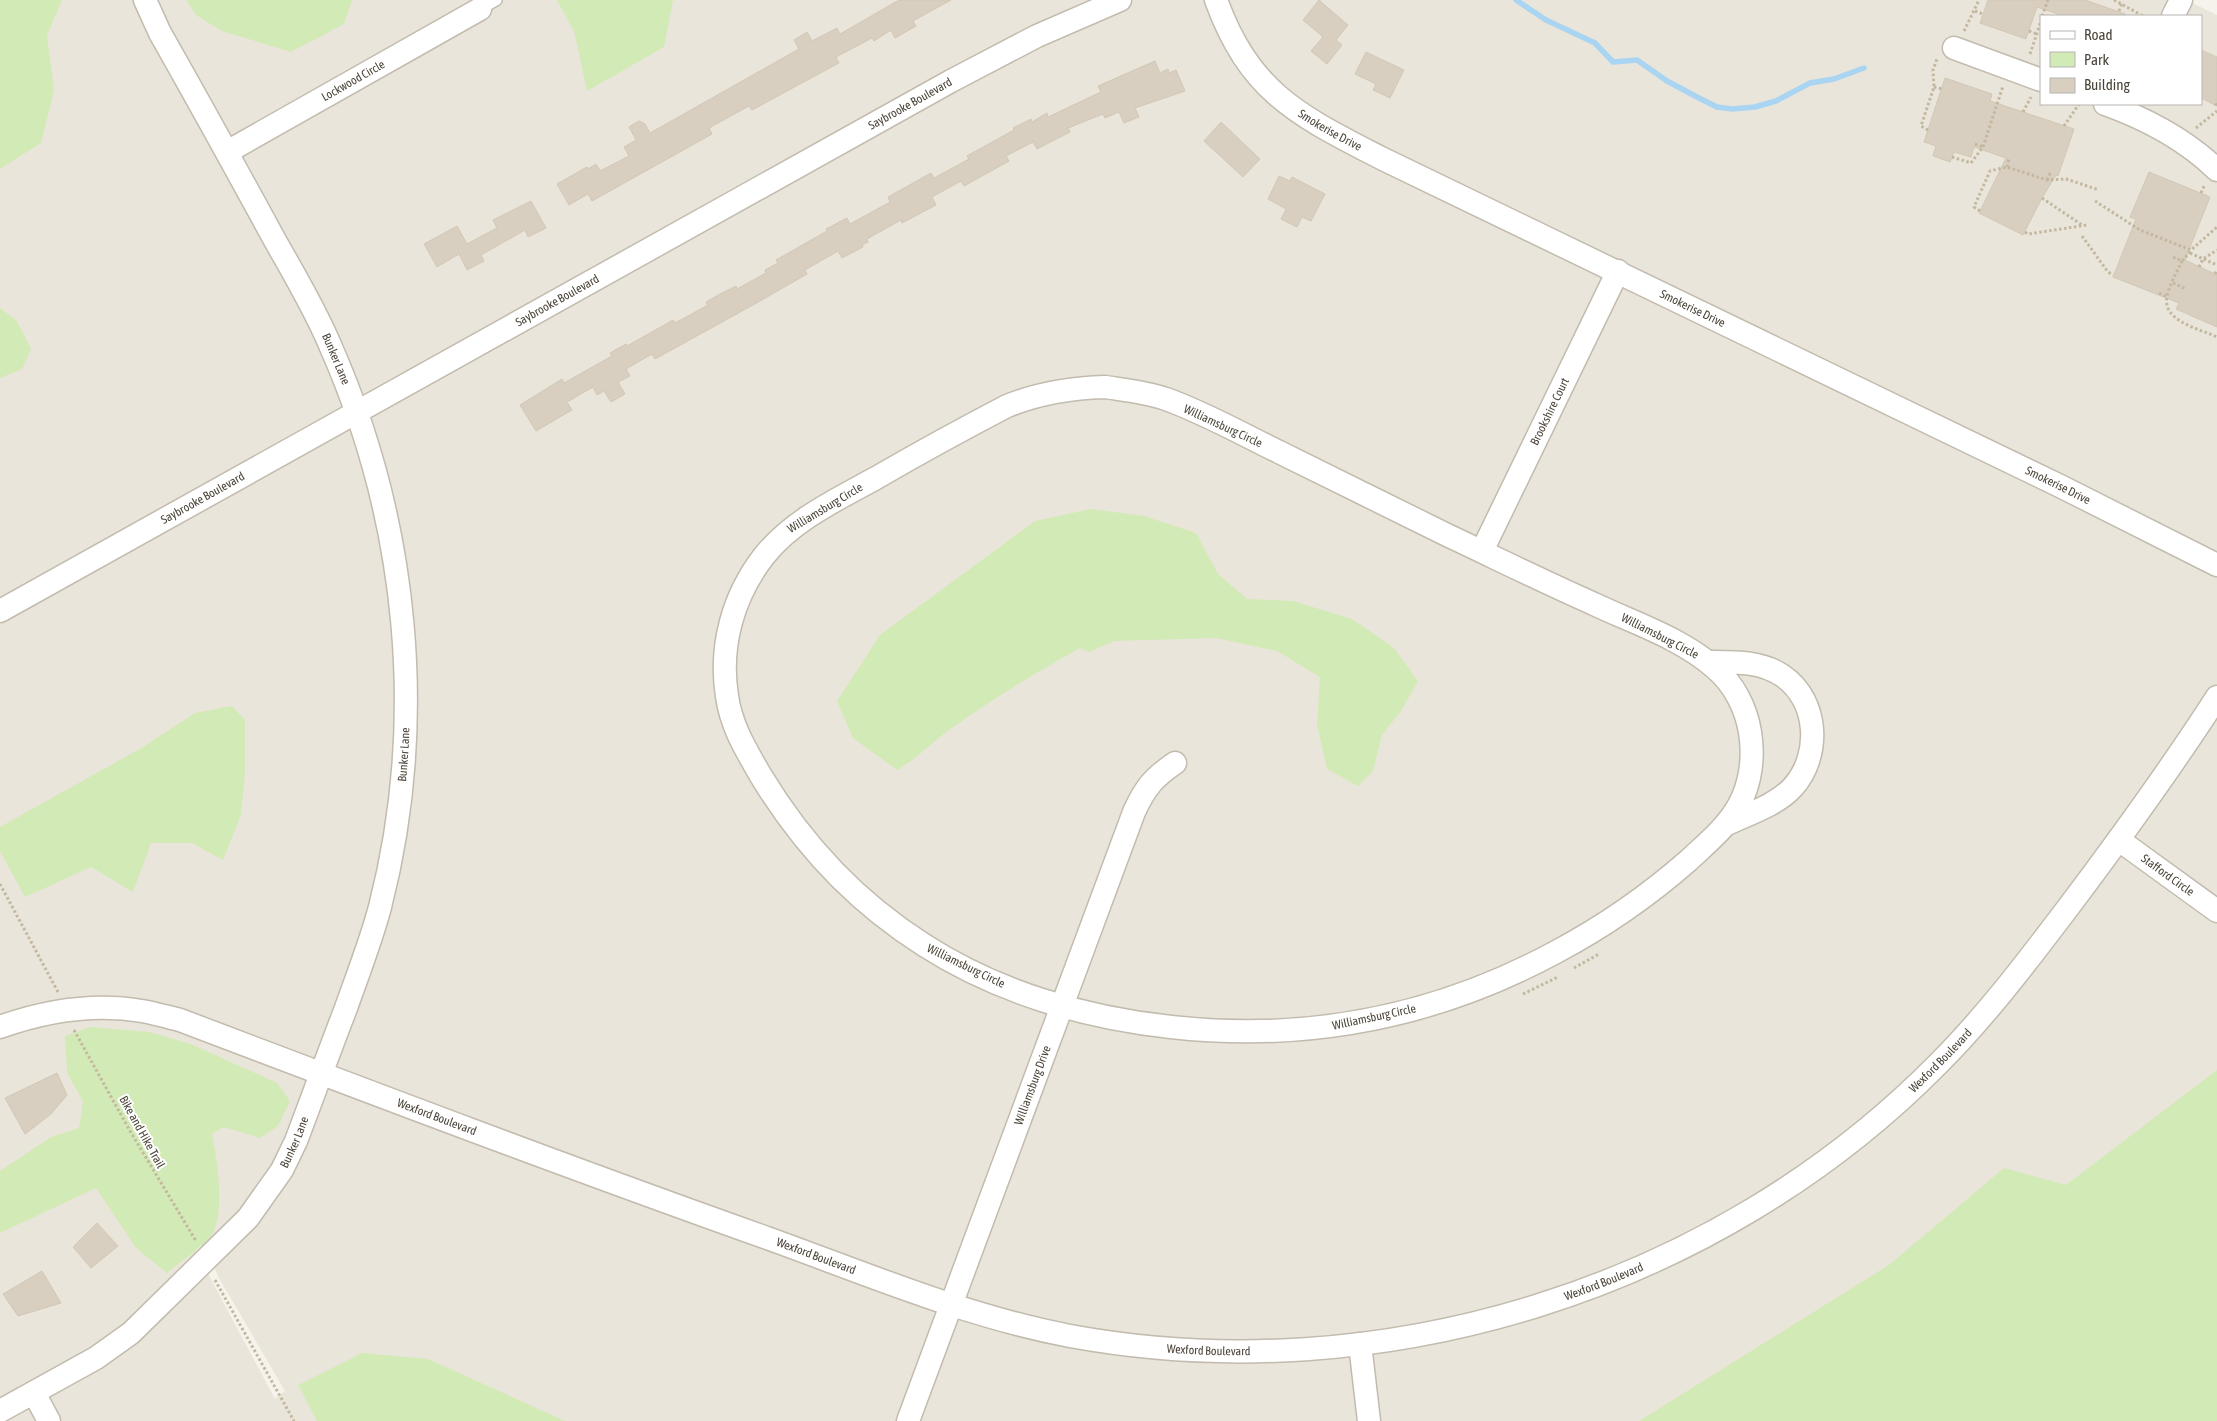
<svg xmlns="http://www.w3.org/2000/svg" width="2217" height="1421" font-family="'Asap Condensed',sans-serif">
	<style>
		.residential { fill: #eae5da; fill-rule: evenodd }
		.green { fill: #d2eab5 }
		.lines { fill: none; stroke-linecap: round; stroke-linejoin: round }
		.stream { stroke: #a9d4f2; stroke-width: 5.5 }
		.building { fill: #d8cfc1; stroke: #d3c7b4 }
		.lane-casing { stroke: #c2bbae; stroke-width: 14 }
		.street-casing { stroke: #c2bbae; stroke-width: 25 }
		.path { stroke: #c4b79f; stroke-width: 3; stroke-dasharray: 2.5 2.5; stroke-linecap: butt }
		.lane { stroke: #fff; stroke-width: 11 }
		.street { stroke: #fff; stroke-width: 22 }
		.labels { text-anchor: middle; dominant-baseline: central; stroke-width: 4; stroke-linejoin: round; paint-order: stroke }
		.street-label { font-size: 12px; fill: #4b4439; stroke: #fff }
	</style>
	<rect width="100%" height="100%" fill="#f6f3ec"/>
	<path class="residential" d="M0 0H2186L2217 15V1421H0ZM2041 16H2201V104H2041ZM134 1129 204 1246 219 1278 285 1391 275 1399 196 1251 126 1134Z"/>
	<g class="green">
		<path d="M0 0H62L47 35 54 90 41 143 0 169Z"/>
		<path d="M186 0H352L344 24 291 52 222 31 196 15Z"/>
		<path d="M557 0H673L664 47 587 91 574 31Z"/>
		<path d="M0 308 17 321 31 349 22 369 0 378Z"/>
		<path d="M1091 509 1144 516 1196 533 1218 574 1247 599 1293 601 1352 619 1393 647 1418 681 1401 711 1382 735 1373 771 1358 786 1327 769 1317 725 1320 677 1277 651 1216 638 1114 641 1089 652 1080 648C1035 673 993 699 952 728 932 742 918 758 897 770L853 738 837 701 880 635 1035 521Z"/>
		<path d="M232 706 245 720V771L241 815 223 860 192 843H151L133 892 91 867 25 897 0 851V827L143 747 195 713Z"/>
		<path d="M91 1027 149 1032 191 1044 277 1083 290 1101 278 1126 260 1138 224 1127 212 1134C217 1160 226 1213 211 1236 204 1246 177 1264 167 1273L136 1248 96 1188 0 1233V1171L51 1137 79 1128 83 1102 67 1072 65 1036Z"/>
		<path d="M2217 1070V1421H1639L1889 1265 2004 1168 2066 1185Z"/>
		<path d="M362 1353 428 1359 565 1421H317L298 1385Z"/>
	</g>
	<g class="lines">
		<path class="stream" d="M1516 0 1546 20 1595 43 1613 62 1637 60 1667 81 1697 97 1717 107 1732 109 1755 107 1776 101 1810 83 1834 79 1864 68"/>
	</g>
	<g class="building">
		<path d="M899 0H951L913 21 916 26 895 38 891 30 874 41 872 38 836 57 839 63 752 110 749 106 709 128 712 134 592 201 588 194 569 205 557 184 587 167 588 169 596 164 600 171 629 156 624 147 636 140 629 127 639 121 645 124 650 133 799 49 794 40 807 32 812 41 837 28 840 34Z"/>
		<path d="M1319 0 1348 25 1336 40 1342 45 1327 64 1311 51 1323 37 1303 20Z"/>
		<path d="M1988 0H2085L2125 14V16H2064L2037 7 2026 39 1980 23Z"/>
		<path d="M2201 50 2217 57V106L2201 98Z"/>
		<path d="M1366 52 1404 70 1390 98 1373 90 1376 84 1355 74Z"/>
		<path d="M1155 61 1160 73 1168 69 1169 73 1176 70 1185 91 1135 108 1139 117 1124 123 1119 112 1105 118 1103 114 1068 128 1070 132 1037 149 1033 142 1006 156 1009 161 964 186 961 181 932 197 936 205 902 223 901 220 867 239 868 242 862 245 863 247 842 258 838 251 805 270 807 274 762 300 655 359 652 354 626 369 630 376 618 382 625 394 611 402 604 391 597 395 593 387 567 402 572 410 536 431 520 405 562 379 564 383 612 356 610 353 626 344 627 346 673 320 675 323 708 305 706 302 720 294 736 286 737 289 766 273 765 270 778 263 776 260 827 231 826 229 847 218 850 224 890 202 888 197 931 173 934 178 969 159 967 156 1014 130 1013 128 1031 119 1032 122 1047 113 1048 117 1101 92 1098 86Z"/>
		<path d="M1945 78 1992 94 1990 101 2074 129 2058 176 2056 175 2042 198 2023 235 1979 213 2006 158 1974 147 1971 157 1954 152 1950 162 1933 156 1936 146 1924 142Z"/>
		<path d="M1221 122 1260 159 1243 177 1204 141Z"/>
		<path d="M2149 172 2210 197 2185 260 2217 275V327L2176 309 2179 303 2113 277 2136 219 2130 217Z"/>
		<path d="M1279 176 1290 181 1292 177 1325 194 1311 221 1302 217 1297 227 1281 219 1286 209 1268 199Z"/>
		<path d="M531 201 546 228 528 237 525 230 481 255 484 261 467 270 459 254 437 267 424 244 457 226 467 244 497 228 493 220Z"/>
		<path d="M57 1073 67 1095 51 1114 25 1134 5 1098Z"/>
		<path d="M97 1223 118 1246 91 1268 73 1247Z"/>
		<path d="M42 1271 61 1303 18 1316 3 1294Z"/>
	</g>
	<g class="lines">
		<defs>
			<path id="lane" d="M480 9 496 0"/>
			<g id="street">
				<path id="s1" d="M1216 0C1250 93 1298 115 1381 158L2060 486 2217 565"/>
				<path d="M2173 16 2181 0"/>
				<path d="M1954 48 2041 80"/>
				<path d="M2105 104C2147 119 2185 139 2217 170"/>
				<path id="s2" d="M227 152 480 9"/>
				<path d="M1105 387C1125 390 1146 392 1166 399 1205 413 1242 434 1279 452 1335 480 1391 507 1447 535 1496 558 1544 582 1594 604 1634 623 1681 638 1715 668 1734 684 1746 708 1750 732 1754 756 1751 783 1739 805 1727 827 1707 843 1689 860 1648 896 1605 926 1556 952 1436 1017 1306 1042 1171 1027 1085 1018 997 992 924 945 856 902 802 844 761 776 746 750 731 726 727 696 719 646 733 596 764 556 793 520 836 500 876 478 919 453 963 429 1007 406 1039 393 1071 388 1105 387Z"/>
				<path id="s3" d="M1482 551 1618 271"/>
				<path id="s4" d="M0 611 951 81 1037 36 1120 0"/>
				<path d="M1709 662C1734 662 1761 661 1783 676 1819 701 1821 756 1793 787 1777 805 1748 814 1727 824"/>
				<path id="s5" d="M2119 840 2217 911"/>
				<path id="s6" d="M0 1027C45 1011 94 1003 142 1011 154 1013 167 1017 180 1020 375 1094 570 1168 767 1238 867 1274 965 1316 1070 1336 1381 1393 1716 1289 1938 1064 1986 1016 2026 963 2067 909 2119 840 2170 770 2217 697"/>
				<path d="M1360 1344 1369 1421"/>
				<path d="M34 1393 49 1421"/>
				<path id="s7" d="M0 1411 96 1358 131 1333 248 1218 282 1170 296 1141C313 1096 329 1052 346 1008 358 974 371 941 380 907 428 720 408 521 330 345 314 307 292 271 272 235 235 167 198 100 160 33L145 0"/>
				<path id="s8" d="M908 1421 1134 812C1145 788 1153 778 1175 763"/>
			</g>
		</defs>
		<use href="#lane" class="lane-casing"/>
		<use href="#street" class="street-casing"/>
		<g class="path">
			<path d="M2114 0 2143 16"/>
			<path d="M1975 11 1983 14"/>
			<path d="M2119 11 2122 3"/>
			<path d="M2042 16 2048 0"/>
			<path d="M1964 31 1979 0"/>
			<path d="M2029 31 2037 34"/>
			<path d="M2030 54 2041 21"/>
			<path d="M1934 87 1942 89"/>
			<path d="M2215 104 2217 105"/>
			<path d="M2023 112 2031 97"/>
			<path d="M2064 126 2079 104"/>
			<path d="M2196 128 2217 111"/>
			<path d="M1928 130 1921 126 1934 87 1933 70 1937 59"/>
			<path d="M1975 144 1983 147"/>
			<path d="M1952 157 1971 163 1983 147 2003 86"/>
			<path d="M2007 167 2009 159"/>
			<path d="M2047 180 2050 173"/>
			<path d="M2201 193 2205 184"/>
			<path d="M2042 198 2082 225"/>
			<path d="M2095 201 2140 230 2191 250 2217 227"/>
			<path d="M1980 211 1974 207 1990 171 2007 167 2047 180 2066 179 2099 190"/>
			<path d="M2025 232 2028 234 2087 225"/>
			<path d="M2082 236 2108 272 2113 275"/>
			<path d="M2190 253 2217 265"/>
			<path d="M2173 257 2182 261 2191 251"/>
			<path d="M2182 261C2177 272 2169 285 2167 297 2162 321 2200 329 2217 337"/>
			<path d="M2199 267 2203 259 2217 250"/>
			<path d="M2215 274 2217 270"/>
			<path d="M2173 283 2186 289"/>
			<path d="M2159 293 2167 297"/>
			<path d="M0 884 58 992"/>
			<path d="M1574 968 1599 954"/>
			<path d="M1523 994 1558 977"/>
			<path d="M74 1030 130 1131 196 1241"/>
			<path d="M215 1280 294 1421"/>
		</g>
		<use href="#lane" class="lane"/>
		<use href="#street" class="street"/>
	</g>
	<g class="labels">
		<g class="street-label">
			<text stroke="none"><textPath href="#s2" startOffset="145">Lockwood Circle</textPath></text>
			<text stroke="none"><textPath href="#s4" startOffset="1042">Saybrooke Boulevard</textPath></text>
			<text stroke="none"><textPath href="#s1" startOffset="178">Smokerise Drive</textPath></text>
			<text stroke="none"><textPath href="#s4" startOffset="638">Saybrooke Boulevard</textPath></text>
			<text stroke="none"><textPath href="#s1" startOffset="582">Smokerise Drive</textPath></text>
			<text transform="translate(336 359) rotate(67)">Bunker Lane</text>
			<text stroke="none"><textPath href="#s3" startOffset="155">Brookshire Court</textPath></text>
			<text transform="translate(1223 426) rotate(25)">Williamsburg Circle</text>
			<text stroke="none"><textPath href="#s1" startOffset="988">Smokerise Drive</textPath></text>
			<text stroke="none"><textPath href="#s4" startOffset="232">Saybrooke Boulevard</textPath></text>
			<text transform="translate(825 508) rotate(-31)">Williamsburg Circle</text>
			<text transform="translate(1660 636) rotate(27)">Williamsburg Circle</text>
			<text stroke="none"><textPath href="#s7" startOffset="811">Bunker Lane</textPath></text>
			<text stroke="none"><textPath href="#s5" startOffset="60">Stafford Circle</textPath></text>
			<text transform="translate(966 966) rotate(26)">Williamsburg Circle</text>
			<text transform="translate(1374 1017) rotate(-12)">Williamsburg Circle</text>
			<text stroke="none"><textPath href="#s6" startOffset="2078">Wexford Boulevard</textPath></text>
			<text stroke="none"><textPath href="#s8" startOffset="358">Williamsburg Drive</textPath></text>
			<text stroke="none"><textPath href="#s6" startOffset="458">Wexford Boulevard</textPath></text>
			<text transform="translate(142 1132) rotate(61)">Bike and Hike Trail</text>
			<text stroke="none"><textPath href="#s7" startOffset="406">Bunker Lane</textPath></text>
			<text stroke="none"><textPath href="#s6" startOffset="862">Wexford Boulevard</textPath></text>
			<text stroke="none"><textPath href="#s6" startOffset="1672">Wexford Boulevard</textPath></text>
			<text stroke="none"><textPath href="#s6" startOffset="1268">Wexford Boulevard</textPath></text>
		</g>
	</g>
	<rect x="2040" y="15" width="162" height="90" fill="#ffffff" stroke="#b7b4b0"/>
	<rect x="2050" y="31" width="25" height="8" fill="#ffffff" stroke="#b7b4b0"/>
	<text x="2084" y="40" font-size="15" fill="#4b4439">Road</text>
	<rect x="2050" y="52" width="25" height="15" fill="#d2eab5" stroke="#b7b4b0"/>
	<text x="2084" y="65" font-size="15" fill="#4b4439">Park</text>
	<rect x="2050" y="78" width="25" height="15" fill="#d8cfc1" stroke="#b7b4b0"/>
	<text x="2084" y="90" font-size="15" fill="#4b4439">Building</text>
</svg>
